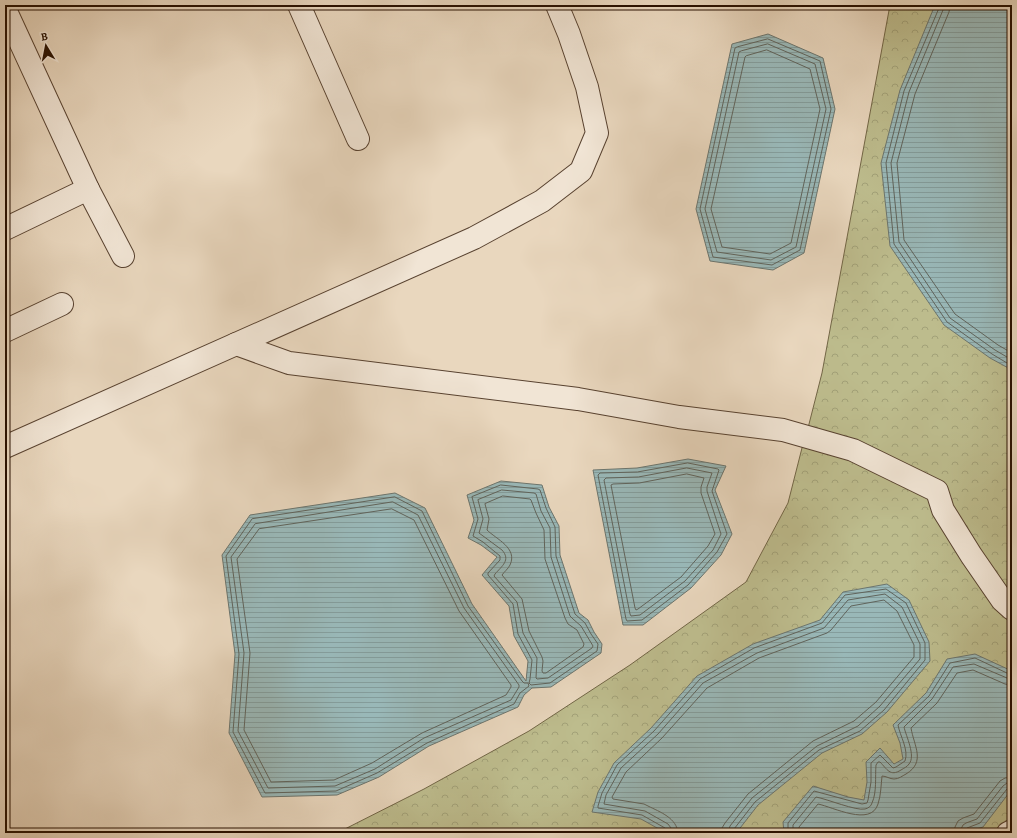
<svg xmlns="http://www.w3.org/2000/svg" width="1017" height="838" font-family="Alegreya,serif">
	<style>
		.forest { fill: url(#forest-crowns); stroke: #726646 }
		.water { fill: url(#water-rules); stroke: #6c756e }
		.lines { fill: none; stroke-linecap: round; stroke-linejoin: round }
		.shore { stroke: #60645c; stroke-width: 1 }
		.street-casing { stroke: #584230; stroke-width: 24 }
		.street { stroke: #f1e5d5; stroke-width: 22 }
	</style>
	<defs>
		<pattern id="forest-crowns" width="20" height="18" patternUnits="userSpaceOnUse"><rect width="20" height="18" fill="#bdbc8d"/><path d="M2 6a3 3 0 1 1 6 0M12 15a3 3 0 1 1 6 0" fill="none" stroke="#a2a178"/></pattern>
		<pattern id="water-rules" width="6" height="5" patternUnits="userSpaceOnUse"><rect width="6" height="5" fill="#99b8b8"/><path d="M0 2.5h6" fill="none" stroke="#849d9c"/></pattern>
	</defs>
	<rect width="100%" height="100%" fill="#e9d7be"/>
	<filter id="stains"><feTurbulence type="fractalNoise" baseFrequency=".005" numOctaves="4"/><feColorMatrix values="0 0 0 0 .2 0 0 0 0 .09 0 0 0 0 .02 0 0 0 .5 -.17"/></filter>
	<radialGradient id="worn" r=".72"><stop offset=".6" stop-color="#630" stop-opacity="0"/><stop offset="1" stop-color="#630" stop-opacity=".3"/></radialGradient>
	<g class="forest">
		<path d="M890 5H1012V598L951 506 808 428 822 373Z"/>
		<path d="M803 444 850 459 931 496 996 606 1012 620V821L991 833H337L424 789 529 731 630 665 746 582 788 503Z"/>
	</g>
	<g class="water">
		<path d="M935 5H1012V370L990 358 944 325 890 246 881 163 900 90Z"/>
		<path d="M768 34 823 58 835 109 804 253 773 270 710 261 696 209 732 44Z"/>
		<path d="M688 459 726 466 715 490 732 534 721 555 691 588 643 625H623L593 470 637 468Z"/>
		<path d="M501 481 542 485 549 507 559 526 560 555 579 613 588 620 594 632 602 644 601 653 551 687 532 688 524 695 518 707 429 746 379 777 337 795 262 797 229 733 235 654 222 555 250 515 395 493 425 508 472 604 526 681 528 661 514 636 509 606 482 575 497 557 481 545 468 538 474 520 467 495Z"/>
		<path d="M887 584 909 600 929 642 930 661 887 712 862 734 822 753 758 805 737 832 734 833H666L641 819 592 812 598 792 614 763 651 728 697 676 753 644 820 620 843 592Z"/>
		<path d="M975 654 1012 671V789L983 827 963 833H784L783 822 813 786 848 797 864 800 867 782 866 762 880 748 894 764 903 759 900 743 893 725 926 693 947 659Z"/>
	</g>
	<g class="lines">
		<g class="shore">
			<path d="M939 5V8L904 91 886 163 894 244 947 322 992 354 1012 366"/>
			<path d="M944 5 943 10 909 92 891 163 899 242 950 318 995 350 1012 360"/>
			<path d="M950 5 949 12 915 94 897 163 904 240 955 314 998 345 1012 353"/>
			<path d="M768 39 820 61 831 109 800 250 772 265 713 257 700 209 735 48 737 47Z"/>
			<path d="M768 44 815 64 826 109 796 247 771 260 717 252 705 209 739 52 741 51Z"/>
			<path d="M767 50 810 69 820 109 791 243 770 254 722 247 711 209 745 57 746 56Z"/>
			<path d="M688 463 718 469 719 470 712 491 727 534 717 552 688 585 642 620 627 621 626 619 598 475 600 473 637 472Z"/>
			<path d="M687 468 712 473 707 487V491L721 534 713 550 685 581 640 615 631 616 630 614 604 480 606 478 638 477Z"/>
			<path d="M687 474 704 478 701 487V493L715 534 708 546 681 577 638 609 636 610 635 608 611 485 613 484 639 483Z"/>
			<path d="M501 485 538 489 540 490 546 508 555 527 556 556 575 614 585 623 591 634 598 644 597 651 550 683 531 685 529 683 530 679 532 660 518 634 513 604 488 575V573L500 560V556L483 542 473 536 478 519 472 497Z"/>
			<path d="M502 490 534 493 536 494 541 511 550 528 551 557 570 616 573 619 581 626 593 646 592 648 548 678 537 679 536 678 537 658 523 633 517 602 494 576 495 574C502 566 511 560 502 550L479 533 483 519 478 500Z"/>
			<path d="M503 496 530 499 531 500 536 513 544 530 545 559 565 618 568 624 577 630 584 644 583 647 546 673H543L542 671 543 661 542 657 529 631 522 599 502 575C504 572 508 569 510 565 518 548 496 539 487 530L489 519 485 504Z"/>
			<path d="M395 497 422 511 468 606 522 681 524 683H528L529 686 520 693 514 704 427 743 377 773 336 791 265 793 233 732 239 654 226 556 252 519Z"/>
			<path d="M393 502 418 515 464 608 519 685V687L511 700 424 738 375 769 335 786 268 788 238 731 244 653 231 557 255 524Z"/>
			<path d="M392 509 414 520 459 611 511 685V687L506 695 422 733 372 763 334 780 271 782 244 730 250 653 237 559 259 529Z"/>
			<path d="M667 833V830L665 828 642 815 598 808V806L602 793 617 765 654 731 700 679 754 648 822 623 845 595 886 589 906 603 925 643V660L884 710 860 731 819 750 755 802 734 829 733 833"/>
			<path d="M672 833 671 828 668 824 645 811 604 804 606 795 621 768 658 734 703 683 757 653 824 628 848 600 885 594 902 607 920 644V659L880 706 858 726 817 746 752 798 730 826 728 833"/>
			<path d="M678 833C677 818 660 812 648 806L644 804 613 799 612 797 626 772 662 738 707 688 759 658 827 633 831 630 851 606 884 600 897 611 914 645V657L876 702 854 721 813 741 748 794 725 823 722 828V833"/>
			<path d="M788 833V823L814 791 862 804 867 803 868 800 871 782V763L880 755 893 768 896 767 905 761C909 750 900 736 898 725L929 696 950 663 975 658 1009 674H1012"/>
			<path d="M793 833V825L816 797C827 799 856 811 865 809 869 808 871 806 872 803 877 792 875 777 876 765L878 762H880C887 769 890 777 901 770 904 768 907 767 909 764 916 756 906 736 904 727L932 699 953 667 974 664 1007 678 1012 679"/>
			<path d="M799 833V827L818 804C833 807 871 827 878 804 881 795 881 785 882 776 886 776 890 779 894 779 899 779 902 776 906 774 926 762 914 746 911 728L937 703 957 673 973 670 1005 684 1012 685"/>
			<path d="M954 833 955 827 958 821 963 818 974 814 1000 781 1005 778 1012 777"/>
			<path d="M960 833 961 829 963 825 966 823 977 819 1003 786 1007 783H1012"/>
			<path d="M965 833V830L967 828 980 823 1007 789 1012 788"/>
		</g>
		<defs>
			<g id="street">
				<path d="M299 5 358 139"/>
				<path d="M5 9 88 189 123 256"/>
				<path d="M5 229 88 189"/>
				<path d="M5 331 62 304"/>
				<path d="M236 344 289 363 578 399 679 417 783 430 853 450 937 491 943 510 971 555 1002 600 1012 609"/>
				<path d="M5 447 474 238 542 201 581 171 597 133 587 87 569 34 557 5"/>
				<path d="M1008 833 1012 831"/>
			</g>
		</defs>
		<use href="#street" class="street-casing"/>
		<use href="#street" class="street"/>
	</g>
	<rect width="1017" height="838" fill="none" stroke="#e9d7be" stroke-width="20"/>
	<rect x="6" y="6" width="1005" height="826" fill="none" stroke="#281000" stroke-width="2"/>
	<rect x="10" y="10" width="997" height="818" fill="none" stroke="#281000"/>
	<g transform="translate(46 46) rotate(350)" stroke="#f1e5d5" stroke-width="3" paint-order="stroke">
	<path d="M0-3L7 15L0 10L-7 15Z" fill="#281000"/>
	<text y="-6" font-size="11" font-weight="bold" text-anchor="middle" fill="#281000">B</text>
	</g>
	<rect width="100%" height="100%" filter="url(#stains)"/>
	<rect width="100%" height="100%" fill="url(#worn)"/>
</svg>
